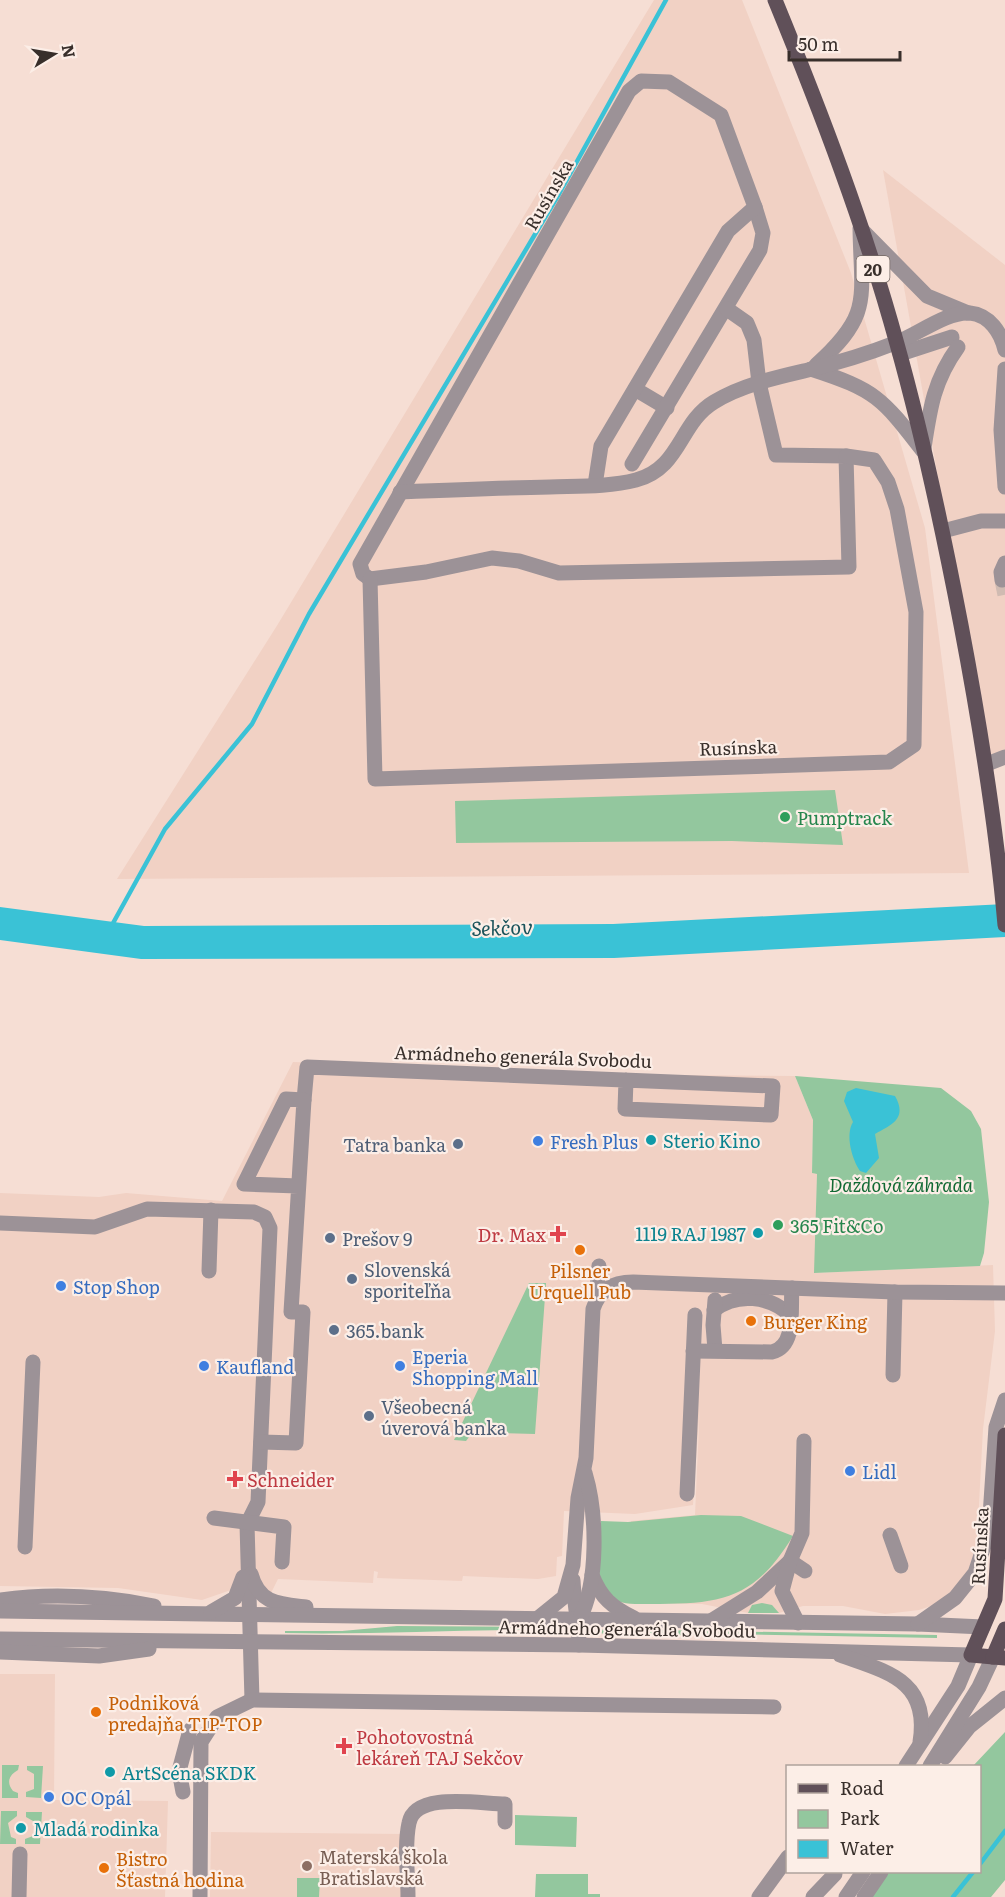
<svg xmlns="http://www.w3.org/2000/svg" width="1005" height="1897" font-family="Literata,serif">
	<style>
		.built { fill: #f1d1c4 }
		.green { fill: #93c79e }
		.water { fill: #3ac2d6 }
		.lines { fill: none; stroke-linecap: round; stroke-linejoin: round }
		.stream { stroke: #3ac2d6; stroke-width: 4.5 }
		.minor-tunnel { stroke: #d0bbb2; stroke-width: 15; stroke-dasharray: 15 8; stroke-linecap: butt }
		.minor { stroke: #9c9297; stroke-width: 15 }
		.major { stroke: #605059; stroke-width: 15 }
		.leisure-dot { fill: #2e9e5b; stroke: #fceee7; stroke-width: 2 }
		.culture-dot { fill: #0f9aa8; stroke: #fceee7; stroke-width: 2 }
		.shop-dot { fill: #3f7fe0; stroke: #fceee7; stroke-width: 2 }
		.service-dot { fill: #5c6f8a; stroke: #fceee7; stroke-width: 2 }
		.health-dot { fill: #e0444e; stroke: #fceee7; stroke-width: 2 }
		.food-dot { fill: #e8710a; stroke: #fceee7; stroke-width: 2 }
		.education-dot { fill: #8d6e63; stroke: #fceee7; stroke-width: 2 }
		.labels { text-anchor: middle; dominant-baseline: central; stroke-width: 4.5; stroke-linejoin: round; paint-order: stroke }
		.shield { fill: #fceee7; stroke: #736863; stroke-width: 1.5 }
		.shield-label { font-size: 16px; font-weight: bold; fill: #382f2b }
		.street-label { font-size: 18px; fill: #382f2b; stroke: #fceee7 }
		.leisure-label { font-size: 18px; fill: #27864d; stroke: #fceee7; text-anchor: start }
		.culture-label { font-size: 18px; fill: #0d838f; stroke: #fceee7; text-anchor: start }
		.shop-label { font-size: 18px; fill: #366cbe; stroke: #fceee7; text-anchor: start }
		.service-label { font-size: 18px; fill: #4e5e75; stroke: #fceee7; text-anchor: start }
		.park-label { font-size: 18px; font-style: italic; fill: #116933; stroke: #fceee7 }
		.health-label { font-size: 18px; fill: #be3a42; stroke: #fceee7; text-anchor: start }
		.food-label { font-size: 18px; fill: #c56008; stroke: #fceee7; text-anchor: start }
		.education-label { font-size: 18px; fill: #785e54; stroke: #fceee7; text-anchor: start }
		.water-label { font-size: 20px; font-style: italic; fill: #1a525a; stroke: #fceee7 }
	</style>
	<rect width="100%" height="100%" fill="#f6ded4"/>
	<g class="built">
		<path d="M654 0H742L851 273 925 528 969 873 117 879 278 624Z"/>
		<path d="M883 170 1005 265V763L990 768Z"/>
		<path d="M293 1062 667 1075 795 1076 813 1120 812 1173 817 1174 815 1273 993 1265 995 1331 983 1429 977 1542 969 1569 954 1590 934 1605 919 1610 885 1614 843 1606H803L779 1613H748L702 1604 622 1603 631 1521 695 1515 700 1402 693 1505 635 1514 564 1511 562 1556 557 1557 556 1576 538 1579 463 1576 462 1581 377 1578 378 1572 374 1571 373 1583 278 1579 271 1593 231 1590 202 1600 118 1588 0 1586V1193L99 1197 126 1193 222 1201Z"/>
		<path d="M0 1674H55L54 1800 168 1801 165 1897H0Z"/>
		<path d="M211 1832 403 1834 402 1897H210Z"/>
	</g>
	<g class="green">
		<path d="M835 790 843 845 732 841 456 843 455 801Z"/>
		<path d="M795 1076 941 1088 971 1111 981 1129 989 1202 984 1253 980 1266 814 1273 817 1174 812 1173 813 1120Z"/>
		<path d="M529 1283H546L535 1434 473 1432 466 1441 454 1440Z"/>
		<path d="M701 1515 741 1516 793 1536C753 1601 721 1604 650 1604 636 1604 617 1606 607 1593 593 1574 600 1544 601 1521L628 1522Z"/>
		<path d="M762 1603 772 1605 779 1613H748L752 1605Z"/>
		<path d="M397 1626 547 1627 549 1628 545 1630C458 1629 372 1635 285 1633V1631H342Z"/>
		<path d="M603 1629 937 1635V1638L724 1634 613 1637 601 1633Z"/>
		<path d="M1005 1732V1880L991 1897H861L878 1872H980V1766H973Z"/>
		<path d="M2 1765H19L18 1770C9 1775 6 1782 13 1791L18 1793V1798H2Z"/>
		<path d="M27 1766H43L41 1798 26 1797V1792L34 1789V1774L27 1770Z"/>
		<path d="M1 1811H17V1816L8 1823 11 1837 16 1839V1844H0Z"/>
		<path d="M26 1812H42L40 1844H25V1839L33 1836 35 1830 33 1821 26 1817Z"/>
		<path d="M515 1815 577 1817 576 1847 515 1845Z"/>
		<path d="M536 1874H588V1894H600V1897H535Z"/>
		<path d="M297 1878H320L319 1897H297Z"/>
	</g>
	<g class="water">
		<path d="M1005 904V937L614 958 141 959 0 940V907L144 926 613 924Z"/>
		<path d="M856 1088 895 1096C908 1119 891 1125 875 1134L879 1158 866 1173 860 1171C852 1159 845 1135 853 1122L844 1101 847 1092Z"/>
	</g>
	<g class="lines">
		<g class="stream">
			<path d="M112 925 165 829 252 724 309 614 559 194 666 0"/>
			<path d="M980 1864 1005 1831"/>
			<path d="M953 1897 973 1872"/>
		</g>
		<path class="minor-tunnel" d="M1002 580 1005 595"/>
		<g class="minor">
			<path d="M861 229 927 296 968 313"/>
			<path d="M900 354 952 337"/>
			<path d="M816 365C873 314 861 299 860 228"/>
			<path d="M811 369C876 390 882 398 923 451"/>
			<path d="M1005 369 1001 430 1005 487"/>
			<path d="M635 389 667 408"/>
			<path d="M924 448C930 408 934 380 958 347"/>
			<path d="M632 464 760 250 763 233 755 207"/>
			<path d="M595 485 601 446 728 231 755 207 721 115 669 82 641 81 629 91 360 564 363 574 370 579 426 572 492 558 519 561 559 573 849 567 846 456 776 455 759 383 754 340 747 323 727 309"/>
			<path d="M400 492C450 490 500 488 550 487 577 486 609 487 636 480 681 468 679 423 714 402 741 385 778 377 808 370 837 363 867 354 895 343 917 335 947 311 970 313 990 315 1001 333 1005 350"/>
			<path d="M943 531 981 521H1005"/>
			<path d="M370 579 375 779 889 762 914 745 916 612 897 509 888 482 874 460 846 456"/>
			<path d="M1002 580 1001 572 1005 563"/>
			<path d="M987 764 1005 757"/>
			<path d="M304 1100 307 1067 773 1086 771 1115 625 1109 626 1080"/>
			<path d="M0 1223 95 1227 147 1209 254 1212 265 1217 270 1228 258 1502 247 1524 252 1700"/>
			<path d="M209 1271 211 1210"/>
			<path d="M596 1298 599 1266"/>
			<path d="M714 1310C737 1292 770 1296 790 1315"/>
			<path d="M715 1350 713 1325 715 1300"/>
			<path d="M693 1351 772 1352C797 1346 790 1308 792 1288"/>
			<path d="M893 1375 895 1292"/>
			<path d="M261 1442 296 1443 303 1312H291L304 1100 286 1099 244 1184 298 1186"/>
			<path d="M687 1494 695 1315"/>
			<path d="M214 1518 284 1527 282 1562"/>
			<path d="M890 1535 901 1566"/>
			<path d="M25 1547 33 1362"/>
			<path d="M790 1561 805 1571"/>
			<path d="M251 1574C259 1604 279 1604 306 1607"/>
			<path d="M592 1575C601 1598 612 1607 634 1618"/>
			<path d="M573 1580C574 1603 579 1623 579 1645"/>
			<path d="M0 1600C51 1593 104 1596 154 1606"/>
			<path d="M0 1611 918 1624 983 1627"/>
			<path d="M211 1612 235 1598 243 1577"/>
			<path d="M538 1618 564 1597 573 1565 578 1498 586 1458 593 1309C599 1290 613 1282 633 1282L895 1292 1005 1293"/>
			<path d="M579 1620C599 1582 597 1513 585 1473"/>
			<path d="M709 1622 757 1592 788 1563"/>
			<path d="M798 1623 782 1591 790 1561 802 1533 804 1441"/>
			<path d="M918 1624 955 1598 975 1573 989 1531 996 1427 1005 1400"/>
			<path d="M0 1639 579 1645 971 1655 958 1686 906 1766"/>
			<path d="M0 1652 99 1656 149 1649"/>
			<path d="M840 1655C887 1672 930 1680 920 1742"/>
			<path d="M945 1757 969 1727 1005 1698"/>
			<path d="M930 1766 979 1687 993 1657"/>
			<path d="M183 1792 179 1771 190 1730"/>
			<path d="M19 1897 20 1854"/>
			<path d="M200 1897 201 1742 217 1717 252 1700 774 1707"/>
			<path d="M408 1897C408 1873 404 1846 409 1823 415 1791 481 1804 505 1804V1822"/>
			<path d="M759 1897 788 1857"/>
			<path d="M813 1897 835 1874"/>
			<path d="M846 1897 863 1872"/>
			<path d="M864 1897 881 1872"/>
		</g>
		<g class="major">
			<path d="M775 0C821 112 865 227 897 344 923 437 943 531 961 625 980 725 996 823 1005 925"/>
			<path d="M1005 1435 995 1599 971 1655 1005 1658"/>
			<path d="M993 1657 1005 1629"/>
		</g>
	</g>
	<g class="leisure-dot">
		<circle cx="785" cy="817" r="6"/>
		<circle cx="778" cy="1225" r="6"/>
	</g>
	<g class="culture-dot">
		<circle cx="651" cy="1140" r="6"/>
		<circle cx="758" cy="1233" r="6"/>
		<circle cx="110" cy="1772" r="6"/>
		<circle cx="21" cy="1828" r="6"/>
	</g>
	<g class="shop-dot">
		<circle cx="538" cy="1141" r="6"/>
		<circle cx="61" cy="1286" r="6"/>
		<circle cx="204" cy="1366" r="6"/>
		<circle cx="400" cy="1366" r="6"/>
		<circle cx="850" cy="1471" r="6"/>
		<circle cx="49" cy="1797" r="6"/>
	</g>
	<g class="service-dot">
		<circle cx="458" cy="1144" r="6"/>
		<circle cx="330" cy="1238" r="6"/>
		<circle cx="352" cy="1279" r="6"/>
		<circle cx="334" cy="1330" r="6"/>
		<circle cx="369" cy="1416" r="6"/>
	</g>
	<g class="health-dot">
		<path d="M555 1225h6v6h6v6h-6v6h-6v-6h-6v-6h6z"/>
		<path d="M232 1470h6v6h6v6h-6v6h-6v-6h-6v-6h6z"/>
		<path d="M341 1737h6v6h6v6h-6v6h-6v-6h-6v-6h6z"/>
	</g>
	<g class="food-dot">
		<circle cx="580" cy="1250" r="6"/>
		<circle cx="751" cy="1321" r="6"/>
		<circle cx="96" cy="1712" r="6"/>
		<circle cx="104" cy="1868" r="6"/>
	</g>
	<circle class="education-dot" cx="307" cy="1866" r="6"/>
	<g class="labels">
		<rect class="shield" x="856.5" y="256" width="33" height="26" rx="4.5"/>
		<g class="shield-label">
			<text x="873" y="269">20</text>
		</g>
		<g class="street-label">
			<text transform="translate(548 194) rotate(-60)">Rusínska</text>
			<text transform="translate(738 747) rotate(-2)">Rusínska</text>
			<text transform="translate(523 1056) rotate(2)">Armádneho generála Svobodu</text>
			<text transform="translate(979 1546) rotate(-87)">Rusínska</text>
			<text transform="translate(627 1628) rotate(1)">Armádneho generála Svobodu</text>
		</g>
		<g class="leisure-label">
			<text x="797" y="817">Pumptrack</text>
			<text x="790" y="1225">365 Fit&amp;Co</text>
		</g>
		<g class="culture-label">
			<text x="663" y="1140">Sterio Kino</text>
			<text x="746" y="1233" text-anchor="end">1119 RAJ 1987</text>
			<text x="122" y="1772">ArtScéna SKDK</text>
			<text x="33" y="1828">Mladá rodinka</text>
		</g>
		<g class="shop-label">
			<text x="550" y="1141">Fresh Plus</text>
			<text x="73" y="1286">Stop Shop</text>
			<text x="412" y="1356">Eperia<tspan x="412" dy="21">Shopping Mall</tspan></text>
			<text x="216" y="1366">Kaufland</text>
			<text x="862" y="1471">Lidl</text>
			<text x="61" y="1797">OC Opál</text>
		</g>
		<g class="service-label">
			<text x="446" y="1144" text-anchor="end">Tatra banka</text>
			<text x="342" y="1238">Prešov 9</text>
			<text x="364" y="1269">Slovenská<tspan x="364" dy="21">sporiteľňa</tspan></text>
			<text x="346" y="1330">365.bank</text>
			<text x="381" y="1406">Všeobecná<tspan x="381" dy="21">úverová banka</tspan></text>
		</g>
		<g class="park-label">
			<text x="901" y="1184">Dažďová záhrada</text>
		</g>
		<g class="health-label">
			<text x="546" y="1234" text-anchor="end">Dr. Max</text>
			<text x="247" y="1479">Schneider</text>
			<text x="356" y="1736">Pohotovostná<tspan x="356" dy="21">lekáreň TAJ Sekčov</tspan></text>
		</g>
		<g class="food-label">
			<text x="580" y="1270" text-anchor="middle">Pilsner<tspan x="580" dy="21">Urquell Pub</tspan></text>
			<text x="763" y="1321">Burger King</text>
			<text x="108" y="1702">Podniková<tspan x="108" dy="21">predajňa TIP-TOP</tspan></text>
			<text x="116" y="1858">Bistro<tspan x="116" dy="21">Šťastná hodina</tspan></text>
		</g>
		<g class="education-label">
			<text x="319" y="1856">Materská škola<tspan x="319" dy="21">Bratislavská</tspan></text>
		</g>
		<g class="water-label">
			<text transform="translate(502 926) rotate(-2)">Sekčov</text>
		</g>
	</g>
	<rect x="786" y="1765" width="195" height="108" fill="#fceee7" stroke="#aea29c" stroke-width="1.5"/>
	<rect x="798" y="1784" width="30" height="9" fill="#605059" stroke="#aea29c" stroke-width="1.5"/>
	<text x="840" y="1795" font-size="18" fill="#382f2b">Road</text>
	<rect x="798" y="1810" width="30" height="18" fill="#93c79e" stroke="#aea29c" stroke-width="1.5"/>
	<text x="840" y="1825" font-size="18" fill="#382f2b">Park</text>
	<rect x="798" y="1840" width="30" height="18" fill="#3ac2d6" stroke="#aea29c" stroke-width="1.5"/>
	<text x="840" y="1855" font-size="18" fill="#382f2b">Water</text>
	<g transform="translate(54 54) rotate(79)" stroke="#fceee7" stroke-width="4.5" paint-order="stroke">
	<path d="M0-4.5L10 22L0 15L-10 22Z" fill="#382f2b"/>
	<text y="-9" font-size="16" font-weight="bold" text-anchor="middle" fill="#382f2b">N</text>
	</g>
	<path d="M789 51v9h111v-9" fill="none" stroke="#382f2b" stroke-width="3"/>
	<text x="798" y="51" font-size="18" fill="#382f2b" stroke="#fceee7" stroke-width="4.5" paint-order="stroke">50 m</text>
</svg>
